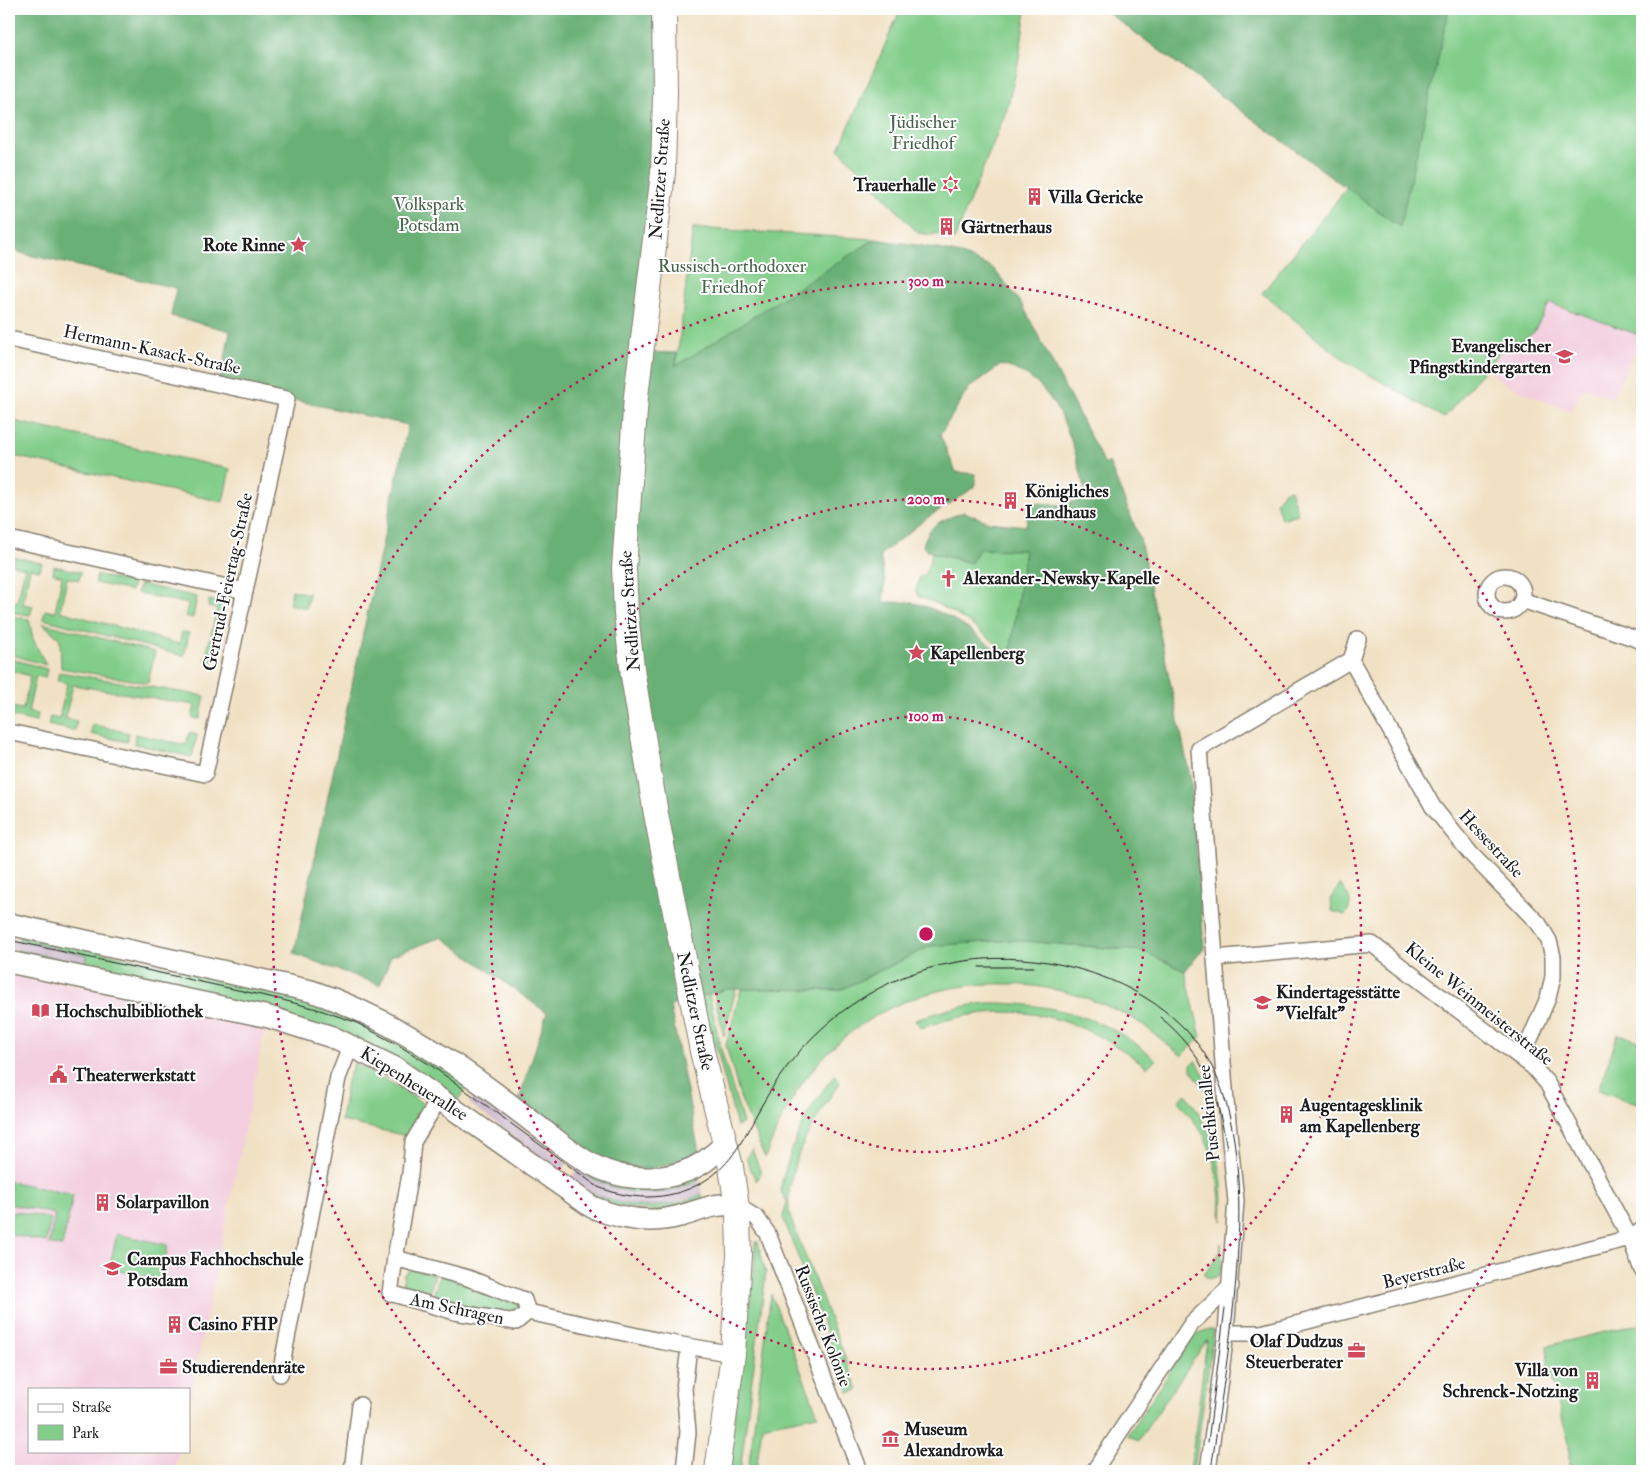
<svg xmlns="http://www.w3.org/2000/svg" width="1651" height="1480" font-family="'IM FELL Double Pica',serif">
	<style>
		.built { fill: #f3cfdf }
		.industrial { fill: #cfbdce }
		.green { fill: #82cd8a; stroke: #4f7453 }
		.forest { fill: #69b076; stroke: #426649; fill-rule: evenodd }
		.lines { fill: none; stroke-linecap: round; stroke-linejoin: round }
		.street-casing { stroke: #867e70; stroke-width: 18 }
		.secondary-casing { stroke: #867e70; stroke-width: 24 }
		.primary-casing { stroke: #867e70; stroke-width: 26 }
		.street { stroke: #fff; stroke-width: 15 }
		.secondary { stroke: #fff; stroke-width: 21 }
		.primary { stroke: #fff; stroke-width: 24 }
		.tram { stroke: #1c1c1c; stroke-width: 1 }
		.ring { fill: none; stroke: #c2185b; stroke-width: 2.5; stroke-dasharray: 2.5 5 }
		.labels { text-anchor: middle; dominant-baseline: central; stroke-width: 4; stroke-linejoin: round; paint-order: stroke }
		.park-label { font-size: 18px; fill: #456348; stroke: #fff }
		.street-label { font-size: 18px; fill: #1c1c1c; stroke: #fff }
		.poi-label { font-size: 18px; font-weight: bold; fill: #1c1c1c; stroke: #fff; text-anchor: start }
		.centre { fill: #c2185b; stroke: #fff; stroke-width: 2.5 }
		.ring-label { font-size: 15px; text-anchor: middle; font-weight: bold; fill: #c2185b; stroke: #fff; stroke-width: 4; stroke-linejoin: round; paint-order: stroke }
	</style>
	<rect width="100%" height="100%" fill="#fff"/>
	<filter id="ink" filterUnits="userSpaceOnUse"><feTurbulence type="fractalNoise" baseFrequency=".02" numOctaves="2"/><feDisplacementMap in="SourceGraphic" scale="10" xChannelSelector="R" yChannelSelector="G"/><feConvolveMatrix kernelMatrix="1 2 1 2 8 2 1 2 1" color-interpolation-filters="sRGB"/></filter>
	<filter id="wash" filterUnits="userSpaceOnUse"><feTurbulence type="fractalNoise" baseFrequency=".0096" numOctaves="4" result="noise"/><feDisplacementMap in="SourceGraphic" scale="20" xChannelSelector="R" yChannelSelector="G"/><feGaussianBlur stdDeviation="1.12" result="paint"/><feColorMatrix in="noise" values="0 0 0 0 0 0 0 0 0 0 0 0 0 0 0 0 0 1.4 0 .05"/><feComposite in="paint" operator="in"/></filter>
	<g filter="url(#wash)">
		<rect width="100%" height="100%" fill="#f1e1c4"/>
		<g class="built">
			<path d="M1550 302 1642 336 1612 399 1584 387 1570 412 1510 386 1486 370 1511 338 1533 333Z"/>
			<path d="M9 972 266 1024 189 1403V1389H29V1451H179L175 1471H9Z"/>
		</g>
		<g class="industrial">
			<path d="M9 938 88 955 86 965 9 948Z"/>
			<path d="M476 1095 568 1163 561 1172 469 1103Z"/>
			<path d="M578 1169 605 1185 636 1193 669 1192 699 1180 702 1194 664 1206 639 1207 623 1205 600 1198 570 1179Z"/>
		</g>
		<g class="green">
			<path d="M895 9H1026L1019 59 1007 109 954 240 935 233 934 235 918 233 839 149 899 13Z"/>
			<path d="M1103 9H1642V336L1550 303 1533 333 1520 342 1511 338 1444 418 1344 360 1262 293 1347 188Z"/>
			<path d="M693 228 875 239 676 367Z"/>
			<path d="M9 420 230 469 223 502 9 455Z"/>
			<path d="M1290 489 1298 514 1281 519 1276 502 1284 491Z"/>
			<path d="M979 549 1025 550 1010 655C981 631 954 609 918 596L916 592 919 577 926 574 932 553 971 563Z"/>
			<path d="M14 557 42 563 40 570 30 568 23 604 33 606 30 615 9 612V601L17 602 25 568 13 565Z"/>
			<path d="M54 566 81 572 79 580 67 578 60 611 179 644 182 632 189 633 184 656 43 619 45 610 55 612 56 607 62 576 53 573Z"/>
			<path d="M97 575 133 583 131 591 95 583Z"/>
			<path d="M140 584 197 597 193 618 185 616 188 604 137 593Z"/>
			<path d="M292 590 309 594 306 608 289 604Z"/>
			<path d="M209 600 226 603 213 662 205 660 217 609 208 607Z"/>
			<path d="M9 616 29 619 33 639 46 665 9 654Z"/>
			<path d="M42 623 155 652 148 683 61 668 60 639Z"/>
			<path d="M9 658 47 669 45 678 36 676 28 712 38 714 36 722 9 716 10 707 23 709 30 676 9 670Z"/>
			<path d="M59 672 205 696 200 719 192 718 195 705 73 685 65 718 77 721 75 731 48 725 50 717 59 719 67 683 57 681Z"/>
			<path d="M92 724 129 733 127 742 91 734Z"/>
			<path d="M189 733 197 735 192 757 134 744 135 734 186 745Z"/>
			<path d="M1340 884C1348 896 1355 902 1345 915L1332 911 1331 898Z"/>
			<path d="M21 934 303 996 347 1011 471 1083 455 1103 391 1058 15 958 17 950 86 964 87 955 19 940Z"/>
			<path d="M1012 940 1143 951 1185 971 1201 1037 1182 1056C1165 1043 1148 1027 1130 1017 1020 958 876 976 802 1084 786 1107 775 1132 765 1158L740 1097 726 1045 741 989 840 990 931 946Z"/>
			<path d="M727 989H736L724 1036 714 993Z"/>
			<path d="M709 994 720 1046 743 1123 737 1127 718 1054 700 997Z"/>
			<path d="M984 1003C1047 1002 1108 1016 1156 1060L1147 1067C1073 1012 1010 997 921 1028L915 1020 949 1009Z"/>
			<path d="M1618 1034 1642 1042V1106L1598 1090Z"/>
			<path d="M1196 1060 1210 1086 1215 1103 1191 1070V1065Z"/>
			<path d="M354 1063 397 1086 429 1108 411 1137 341 1121 347 1081Z"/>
			<path d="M835 1075 840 1083C813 1121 782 1169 790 1217L858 1390 849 1393 783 1217 787 1202 780 1190C791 1145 805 1111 835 1075Z"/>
			<path d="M1186 1094C1215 1134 1226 1172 1222 1221 1220 1194 1217 1161 1204 1136 1197 1124 1187 1112 1178 1101Z"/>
			<path d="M752 1149 761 1173 756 1181 746 1158Z"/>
			<path d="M582 1164 697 1172 699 1180C657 1202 615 1195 578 1169Z"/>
			<path d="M9 1181 73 1195 62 1247 49 1244 55 1214 9 1204Z"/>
			<path d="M585 1190C623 1209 662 1213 702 1194L703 1200 657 1211 609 1206Z"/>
			<path d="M15 1211 51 1219 46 1242 9 1234V1212L15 1213Z"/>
			<path d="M117 1234 168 1245 161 1280 109 1269Z"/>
			<path d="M755 1242H758L766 1273 740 1471H724L729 1454 754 1272Z"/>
			<path d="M1221 1243 1222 1266 1219 1275C1213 1278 1209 1280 1204 1275L1220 1252Z"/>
			<path d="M411 1269 435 1274 428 1297 407 1291 403 1283 404 1274Z"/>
			<path d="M440 1275 520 1303 522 1308 515 1316 462 1307 432 1299Z"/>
			<path d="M771 1294 818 1415 762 1426 756 1471H748Z"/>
			<path d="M1642 1323V1471H1569V1443L1548 1364 1547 1346Z"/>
			<path d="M1206 1330H1214L1194 1471H1190L1207 1340 1138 1441 1128 1435 1193 1337Z"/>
		</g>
		<g class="forest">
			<path d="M9 9H653L665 22 641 352 677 353 676 366 875 239 923 246 957 253 993 268 1023 306 1105 465 1109 462 1140 539 1191 781 1204 948 1185 971 1143 951 1012 940 931 946 840 990 727 989 670 1006 699 1152C671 1170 635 1173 603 1160 579 1150 541 1116 519 1099L547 1013 442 937 391 956 380 985 294 954 408 425 220 384 230 331 171 316 176 288 24 254 9 248ZM1001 365C1057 377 1073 441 1085 490L1080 500 1060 505 1029 502 1026 526 989 522 964 512C943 520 928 523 923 546L927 551 971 563 979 549 1025 550 1009 660C980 638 950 611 913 603 905 601 893 603 883 602L885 582 880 555 927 518 975 487 976 474 956 472 940 435 969 388Z"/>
			<path d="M1103 9H1449L1400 227Z"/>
		</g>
	</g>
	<g filter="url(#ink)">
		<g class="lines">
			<defs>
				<g id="street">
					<path d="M9 339 287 399 205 774 9 732"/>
					<path d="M9 539 245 591"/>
					<circle cx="1505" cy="594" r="18"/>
					<path d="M1522 600 1642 641"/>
					<path d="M1351 660 1433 807 1471 854 1539 924 1549 941 1553 957V977L1548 998 1530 1039 1516 1054"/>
					<path d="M1215 958 1372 944 1533 1067 1547 1083 1630 1238 1642 1270"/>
					<path d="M737 1206 757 1218 768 1234 860 1471"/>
					<path d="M395 1258 468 1278 524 1300 528 1312 516 1322 455 1312 390 1293Z"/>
					<path d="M395 1258 410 1174 413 1142 434 1107 441 1098"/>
					<path d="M528 1312 656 1340"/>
					<path d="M1226 1333H1261L1630 1238 1642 1230"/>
					<path d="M659 1341 733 1354"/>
					<path d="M280 1374 338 1078 351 1045"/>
					<path d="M352 1471 360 1405"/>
					<path d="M684 1471 688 1432 684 1389 689 1347"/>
					<path d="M1094 1471 1192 1323 1231 1286"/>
					<path d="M1208 1471 1226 1333 1236 1201 1226 1102 1199 749 1351 660 1358 639"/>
				</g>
				<g id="secondary">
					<path d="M9 924 311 991C362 1008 407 1033 452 1063 483 1083 513 1107 543 1130 559 1142 575 1156 593 1165 627 1183 673 1183 705 1161 712 1156 719 1150 725 1144"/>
					<path d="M9 962 269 1017 332 1037 397 1069 592 1207C620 1219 651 1224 680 1216 700 1211 717 1201 737 1206"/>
				</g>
				<path id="primary" d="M664 9 665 93 663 173 636 396 624 568 626 614 633 676 656 814 702 1051 731 1167 738 1214 739 1255 733 1354 717 1471"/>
			</defs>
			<use href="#street" class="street-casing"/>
			<use href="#secondary" class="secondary-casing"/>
			<use href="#primary" class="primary-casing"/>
			<use href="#street" class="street"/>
			<use href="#secondary" class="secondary"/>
			<use href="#primary" class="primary"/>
			<g class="tram">
				<path d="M9 940 279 999 317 1009 355 1022 398 1045 432 1066 598 1187C635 1202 675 1201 709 1178 736 1160 747 1130 763 1103 789 1058 822 1022 867 995 928 958 1006 949 1075 968 1124 981 1176 1009 1204 1053 1269 1152 1226 1358 1211 1471"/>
				<path d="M979 967H1034"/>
				<path d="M1160 1017C1205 1053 1218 1095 1227 1149"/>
				<path d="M1208 1442 1225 1308"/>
			</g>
		</g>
	</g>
	<g class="ring">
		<circle cx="926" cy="934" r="218"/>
		<circle cx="926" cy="934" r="435"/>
		<path d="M551 1469A653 653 0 1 1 1301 1469"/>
	</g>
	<defs>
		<symbol id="synagogue-bare" viewBox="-9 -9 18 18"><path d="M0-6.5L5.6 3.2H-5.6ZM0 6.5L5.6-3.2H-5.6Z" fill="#d1495b" stroke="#fff" stroke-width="2.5" paint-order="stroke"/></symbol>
		<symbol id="building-bare" viewBox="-9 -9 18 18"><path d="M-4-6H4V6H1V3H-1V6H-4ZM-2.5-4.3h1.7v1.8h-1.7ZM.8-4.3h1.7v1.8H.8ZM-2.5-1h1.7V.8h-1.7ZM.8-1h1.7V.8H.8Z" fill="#d1495b" stroke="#fff" stroke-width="2.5" paint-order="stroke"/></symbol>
		<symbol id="sight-bare" viewBox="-9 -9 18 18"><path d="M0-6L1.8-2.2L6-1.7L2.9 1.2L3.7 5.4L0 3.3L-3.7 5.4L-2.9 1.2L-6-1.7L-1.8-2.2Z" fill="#d1495b" stroke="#fff" stroke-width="2.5" paint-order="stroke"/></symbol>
		<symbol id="school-bare" viewBox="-9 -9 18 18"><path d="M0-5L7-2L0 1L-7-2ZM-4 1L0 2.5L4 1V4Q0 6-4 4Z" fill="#d1495b" stroke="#fff" stroke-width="2.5" paint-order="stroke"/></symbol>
		<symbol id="church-bare" viewBox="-9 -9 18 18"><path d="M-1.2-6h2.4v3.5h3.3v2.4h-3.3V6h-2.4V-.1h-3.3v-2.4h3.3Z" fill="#d1495b" stroke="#fff" stroke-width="2.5" paint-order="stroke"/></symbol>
		<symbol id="library-bare" viewBox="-9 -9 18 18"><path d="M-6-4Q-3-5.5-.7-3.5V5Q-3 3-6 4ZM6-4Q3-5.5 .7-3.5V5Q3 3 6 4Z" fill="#d1495b" stroke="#fff" stroke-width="2.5" paint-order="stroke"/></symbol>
		<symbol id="civic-bare" viewBox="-9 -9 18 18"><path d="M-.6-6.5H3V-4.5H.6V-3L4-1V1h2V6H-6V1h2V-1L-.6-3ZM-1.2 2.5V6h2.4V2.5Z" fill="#d1495b" stroke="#fff" stroke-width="2.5" paint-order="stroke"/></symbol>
		<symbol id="university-bare" viewBox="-9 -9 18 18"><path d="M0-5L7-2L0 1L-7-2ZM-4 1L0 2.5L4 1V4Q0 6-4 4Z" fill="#d1495b" stroke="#fff" stroke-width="2.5" paint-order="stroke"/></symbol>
		<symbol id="office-bare" viewBox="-9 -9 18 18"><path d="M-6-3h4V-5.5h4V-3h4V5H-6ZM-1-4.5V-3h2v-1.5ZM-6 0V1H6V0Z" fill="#d1495b" stroke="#fff" stroke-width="2.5" paint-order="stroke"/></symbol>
		<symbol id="museum-bare" viewBox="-9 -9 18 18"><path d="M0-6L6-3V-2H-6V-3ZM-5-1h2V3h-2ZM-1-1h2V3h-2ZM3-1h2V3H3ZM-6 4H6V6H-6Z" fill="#d1495b" stroke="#fff" stroke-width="2.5" paint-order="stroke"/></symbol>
	</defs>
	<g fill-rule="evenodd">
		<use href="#synagogue-bare" x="938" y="172" width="25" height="25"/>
		<use href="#building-bare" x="1022" y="184" width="25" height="25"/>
		<use href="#building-bare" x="934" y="214" width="25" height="25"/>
		<use href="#sight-bare" x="286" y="232" width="25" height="25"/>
		<use href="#school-bare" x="1552" y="344" width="25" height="25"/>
		<use href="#building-bare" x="998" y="488" width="25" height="25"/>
		<use href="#church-bare" x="936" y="566" width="25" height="25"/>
		<use href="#sight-bare" x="904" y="640" width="25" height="25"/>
		<use href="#school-bare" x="1250" y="990" width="25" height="25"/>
		<use href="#library-bare" x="28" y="998" width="25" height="25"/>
		<use href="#civic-bare" x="46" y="1062" width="25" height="25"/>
		<use href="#building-bare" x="1274" y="1102" width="25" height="25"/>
		<use href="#building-bare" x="90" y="1190" width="25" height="25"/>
		<use href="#university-bare" x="100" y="1256" width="25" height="25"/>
		<use href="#building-bare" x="162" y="1312" width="25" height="25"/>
		<use href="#office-bare" x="1344" y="1338" width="25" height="25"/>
		<use href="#office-bare" x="156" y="1354" width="25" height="25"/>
		<use href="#building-bare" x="1580" y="1368" width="25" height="25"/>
		<use href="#museum-bare" x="878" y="1426" width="25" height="25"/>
	</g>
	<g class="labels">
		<g class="park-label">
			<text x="923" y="122">Jüdischer<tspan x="923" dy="21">Friedhof</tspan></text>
			<text x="429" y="204">Volkspark<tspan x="429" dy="21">Potsdam</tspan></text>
			<text x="732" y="266">Russisch-orthodoxer<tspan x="732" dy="21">Friedhof</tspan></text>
		</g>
		<g class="street-label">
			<text transform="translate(660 179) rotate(-86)">Nedlitzer Straße</text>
			<text transform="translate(152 350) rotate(12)">Hermann-Kasack-Straße</text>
			<text transform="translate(228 582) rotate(-78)">Gertrud-Feiertag-Straße</text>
			<text transform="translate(630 611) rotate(-94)">Nedlitzer Straße</text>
			<text transform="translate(1491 844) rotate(47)">Hessestraße</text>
			<text transform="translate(1479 1004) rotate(39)">Kleine Weinmeisterstraße</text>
			<text transform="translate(695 1011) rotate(78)">Nedlitzer Straße</text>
			<text transform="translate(414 1084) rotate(32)">Kiepenheuerallee</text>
			<text transform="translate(1209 1113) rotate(-96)">Puschkinallee</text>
			<text transform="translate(1424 1273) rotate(-14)">Beyerstraße</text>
			<text transform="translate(457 1309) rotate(12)">Am Schragen</text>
			<text transform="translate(823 1326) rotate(69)">Russische Kolonie</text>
		</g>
		<g class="poi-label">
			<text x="936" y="185" text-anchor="end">Trauerhalle</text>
			<text x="1048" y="197">Villa Gericke</text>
			<text x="961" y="227">Gärtnerhaus</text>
			<text x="285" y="245" text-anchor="end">Rote Rinne</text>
			<text x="1551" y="346" text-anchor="end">Evangelischer<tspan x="1551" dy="21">Pfingstkindergarten</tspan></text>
			<text x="1025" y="491">Königliches<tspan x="1025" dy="21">Landhaus</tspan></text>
			<text x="963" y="578">Alexander-Newsky-Kapelle</text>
			<text x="930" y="653">Kapellenberg</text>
			<text x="1276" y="992">Kindertagesstätte<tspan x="1276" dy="21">"Vielfalt"</tspan></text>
			<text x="55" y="1011">Hochschulbibliothek</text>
			<text x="73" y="1075">Theaterwerkstatt</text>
			<text x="1300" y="1105">Augentagesklinik<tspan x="1300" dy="21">am Kapellenberg</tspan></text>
			<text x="116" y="1202">Solarpavillon</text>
			<text x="127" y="1259">Campus Fachhochschule<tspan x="127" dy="21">Potsdam</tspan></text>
			<text x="188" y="1324">Casino FHP</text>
			<text x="1343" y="1341" text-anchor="end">Olaf Dudzus<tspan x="1343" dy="21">Steuerberater</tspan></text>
			<text x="182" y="1367">Studierendenräte</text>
			<text x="1578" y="1370" text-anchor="end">Villa von<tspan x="1578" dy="21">Schrenck-Notzing</tspan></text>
			<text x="904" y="1429">Museum<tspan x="904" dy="21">Alexandrowka</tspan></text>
		</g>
	</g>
	<circle cx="926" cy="934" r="8" class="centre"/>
	<g class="ring-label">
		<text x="926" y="286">300 m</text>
		<text x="926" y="504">200 m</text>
		<text x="926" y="721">100 m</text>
	</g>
	<rect width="1651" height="1480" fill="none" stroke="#fff" stroke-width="30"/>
	<rect x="28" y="1388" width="162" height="65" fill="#ffffff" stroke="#a4a4a4"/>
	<rect x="38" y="1404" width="25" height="8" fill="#ffffff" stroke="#a4a4a4"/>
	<text x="72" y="1412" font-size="15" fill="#1c1c1c">Straße</text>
	<rect x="38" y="1425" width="25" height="15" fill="#82cd8a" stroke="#a4a4a4"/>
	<text x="72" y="1438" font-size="15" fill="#1c1c1c">Park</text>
</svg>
